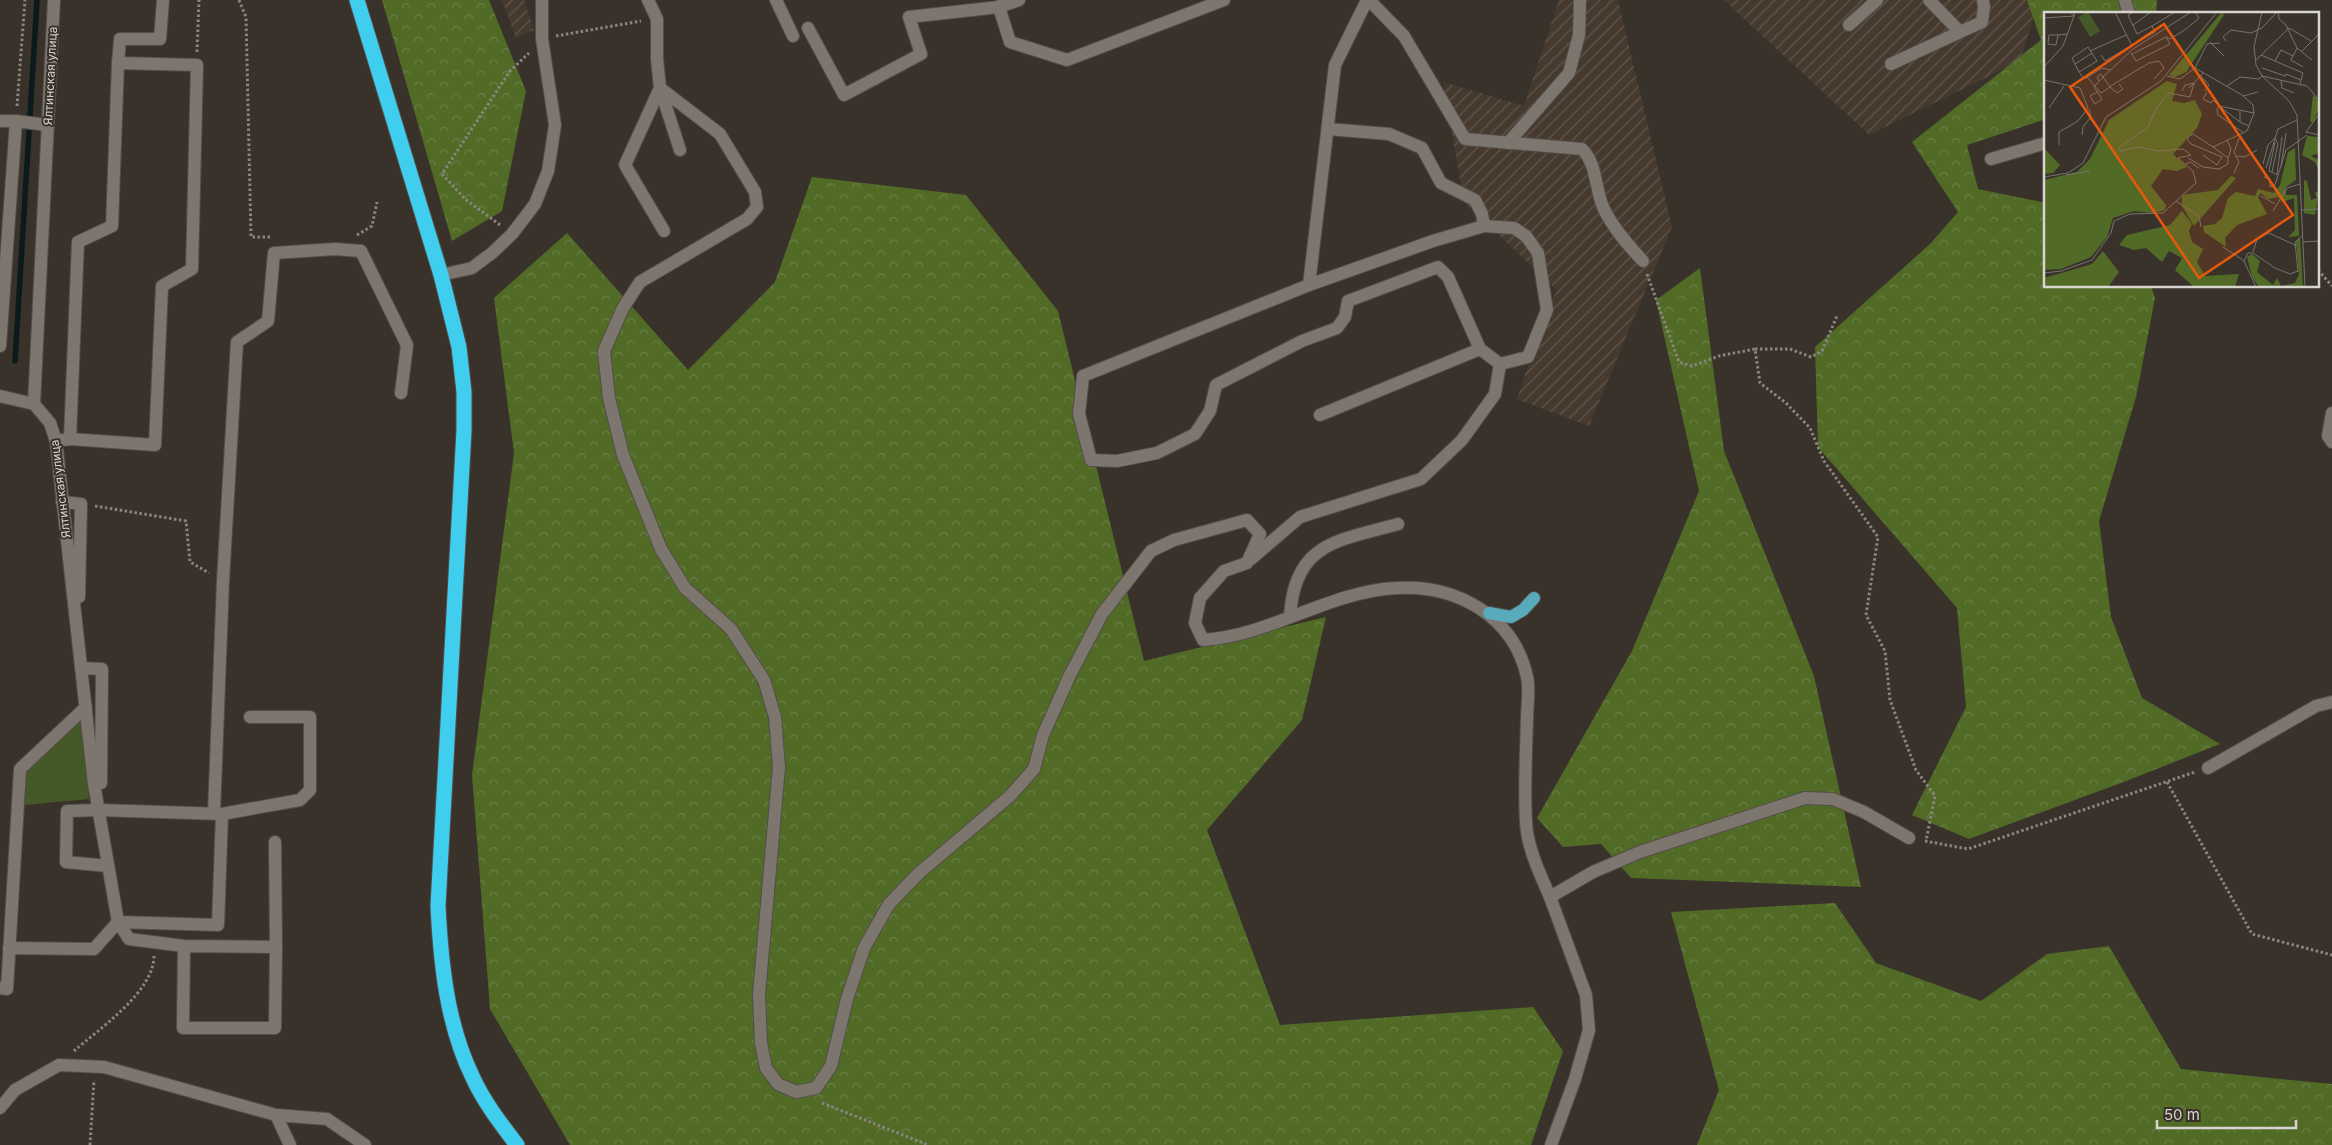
<svg xmlns="http://www.w3.org/2000/svg" width="2332" height="1145" font-family="Inter,sans-serif">
	<style>
		.industrial { fill: url(#industrial-furrows) }
		.forest { fill: url(#forest-crowns) }
		.park { fill: #455928 }
		.lines { fill: none; stroke-linecap: round; stroke-linejoin: round }
		.stream { stroke: #0c1a1b; stroke-width: 5.5 }
		.minor-casing { stroke: #544d49; stroke-width: 14 }
		.major-casing { stroke: #544d49; stroke-width: 14 }
		.highway-casing { stroke: #544d49; stroke-width: 17 }
		.path { stroke: #8a857f; stroke-width: 3; stroke-dasharray: 2.5 2.5; stroke-linecap: butt }
		.minor { stroke: #7d766e; stroke-width: 12 }
		.major { stroke: #58abbb; stroke-width: 12 }
		.highway { stroke: #40ceef; stroke-width: 15 }
		.labels { text-anchor: middle; dominant-baseline: central; stroke-width: 4; stroke-linejoin: round; paint-order: stroke }
		.street-label { font-size: 12px; fill: #d8d4d0; stroke: #38322b }
		.inset-road { fill: none; stroke: #78736d; stroke-width: 1 }
		.view { fill: #e8590c; fill-opacity: 0.15; stroke: #e8590c; stroke-width: 2.5 }
		.inset-edge { fill: none; stroke: #d8d4d0; stroke-width: 2.5 }
	</style>
	<defs>
		<pattern id="industrial-furrows" width="10" height="10" patternUnits="userSpaceOnUse" patternTransform="scale(1.25)"><rect width="10" height="10" fill="#463a2f"/><path d="M-1 1l2-2M0 10L10 0M9 11l2-2" fill="none" stroke="#60564c"/></pattern>
		<pattern id="forest-crowns" width="20" height="18" patternUnits="userSpaceOnUse" patternTransform="scale(1.25)"><rect width="20" height="18" fill="#516b27"/><path d="M2 6a3 3 0 1 1 6 0M12 15a3 3 0 1 1 6 0" fill="none" stroke="#697f45"/></pattern>
	</defs>
	<rect width="100%" height="100%" fill="#38322b"/>
	<g class="industrial">
		<path d="M502 0H524L534 30 516 38Z"/>
		<path d="M1559 0H1618L1672 227 1589 426 1517 399 1547 310 1557 290 1464 202 1443 82 1524 106Z"/>
		<path d="M1724 0H2039L2020 61 1869 135Z"/>
	</g>
	<g class="forest">
		<path d="M382 0H489L526 91 502 211 452 241Z"/>
		<path d="M2027 0H2157L2156 14H2046V119L1967 145 1978 189 2046 203V286H2151L2155 298 2136 397 2099 521 2111 617 2142 698 2220 744 2121 783 1969 839 1912 815 1966 707 1957 608 1818 447 1815 347 1930 244 1958 212 1912 142 2041 40Z"/>
		<path d="M812 177 966 195 1058 311 1144 661 1326 617 1302 720 1207 830 1280 1025 1533 1007 1563 1051 1531 1145H570L490 1009 472 775 514 453 494 298 567 233 688 370 775 282Z"/>
		<path d="M1700 268 1724 451 1814 676 1861 887 1631 878 1601 844 1563 847 1537 818 1632 651 1699 491 1656 300Z"/>
		<path d="M1835 903 1876 963 1981 1001 2047 954 2109 946 2181 1069 2332 1084V1145H1697L1719 1090 1671 912Z"/>
	</g>
	<path class="park" d="M81 721 89 799 25 805 26 771Z"/>
	<g class="lines">
		<path class="stream" d="M15 361 37 0"/>
		<defs>
			<g id="minor">
				<path d="M54 0 34 404 50 423 56 441 94 784 118 922 129 939 184 946 276 947 275 1028H183L184 946"/>
				<path d="M648 0 657 19V59L660 88 720 134 755 192 757 207 747 219 640 282 623 308 604 351 609 398 623 455 661 549 685 588 731 629 764 680 775 717 779 767 759 994 761 1043 766 1068 778 1084 796 1092 816 1088 831 1066 847 999 864 948 889 904 919 873 1010 796 1034 769 1043 735 1069 677 1102 614 1151 551 1174 540 1247 520 1260 534 1247 563 1224 571 1200 598 1195 623 1203 640C1270 636 1327 592 1396 588 1456 584 1514 616 1527 677 1530 690 1527 706 1527 719 1526 753 1524 788 1526 822 1527 847 1540 874 1550 897"/>
				<path d="M776 0 793 36"/>
				<path d="M1019 0 999 7 1010 42 1067 60 1224 0"/>
				<path d="M1369 0 1404 36 1465 139 1582 149C1597 164 1595 188 1603 207 1612 227 1628 245 1643 261"/>
				<path d="M1929 0 1960 32 1982 22 1984 7 1983 0"/>
				<path d="M2125 0 2129 14"/>
				<path d="M1849 25 1877 0"/>
				<path d="M808 28 844 95 921 54 909 17 999 7 1007 0"/>
				<path d="M118 63 120 39H160L163 0"/>
				<path d="M1891 64 1960 32"/>
				<path d="M0 121H16L0 346"/>
				<path d="M16 121 47 125"/>
				<path d="M1508 143 1569 73 1579 35 1580 0"/>
				<path d="M1991 159 2046 143"/>
				<path d="M664 231 625 165 660 88 680 150"/>
				<path d="M441 275 472 268 492 253 512 234 535 204 548 171 555 125 542 39V0"/>
				<path d="M1309 285 1433 241 1484 226 1482 214 1475 200 1441 183 1422 148 1389 134 1328 129"/>
				<path d="M1480 349 1500 364"/>
				<path d="M0 396 34 404"/>
				<path d="M2332 413 2328 436 2332 442"/>
				<path d="M1320 415 1480 349 1448 277 1438 267 1348 301 1345 317 1337 328 1302 341 1216 385 1210 411 1195 434 1157 453 1117 461 1091 460 1079 414 1083 376 1309 285 1335 65 1367 0"/>
				<path d="M56 441 70 439 155 445 162 286 192 269 197 65 118 63 112 226 78 242 70 439"/>
				<path d="M62 502 81 504 79 597"/>
				<path d="M1251 559 1300 517 1421 479 1462 440 1495 394 1500 364 1528 357 1547 310 1538 253 1526 236 1514 228 1484 226"/>
				<path d="M1290 617C1294 542 1338 541 1398 524"/>
				<path d="M81 668 102 669 101 783H99"/>
				<path d="M2208 768 2316 706 2332 702"/>
				<path d="M214 813 223 581 237 342 268 321 274 253 335 249 361 251 407 345 401 393"/>
				<path d="M222 814 300 800 310 790V717H250"/>
				<path d="M275 842 276 947"/>
				<path d="M9 948 94 949 118 922 218 925 222 814 99 810 67 811 66 862 108 866"/>
				<path d="M0 988 7 989 20 769 86 707"/>
				<path d="M0 1108 15 1090 59 1065 104 1067 276 1115 290 1145"/>
				<path d="M276 1115 327 1119 365 1145"/>
				<path d="M1551 1145 1575 1079 1589 1030 1586 995 1550 897 1593 872 1640 852 1805 798 1833 799 1864 812 1909 838"/>
			</g>
			<path id="major" d="M1489 613 1511 617 1523 610 1534 598"/>
			<path id="highway" d="M357 0 441 275 459 347 464 392V430L438 906C441 965 447 1025 473 1078 484 1102 501 1124 517 1145"/>
		</defs>
		<use href="#minor" class="minor-casing"/>
		<use href="#major" class="major-casing"/>
		<use href="#highway" class="highway-casing"/>
		<g class="path">
			<path d="M239 0 246 17 251 237H272"/>
			<path d="M556 36 641 21"/>
			<path d="M197 52 199 0"/>
			<path d="M17 106 25 0"/>
			<path d="M500 225 465 199 442 174 510 71 529 53"/>
			<path d="M357 235 372 226 377 202"/>
			<path d="M2318 270 2332 286"/>
			<path d="M1647 274 1679 362 1692 366 1719 356 1755 349 1760 383 1786 403 1810 428 1824 461 1878 537 1866 615 1885 651 1890 700 1916 770 1935 796 1926 841"/>
			<path d="M1755 349H1790L1811 357 1822 351 1837 316"/>
			<path d="M95 506 186 521 190 562 209 573"/>
			<path d="M2167 782 2252 934 2332 955"/>
			<path d="M1925 841 1968 849 2195 772"/>
			<path d="M74 1051C99 1029 155 991 154 955"/>
			<path d="M822 1103 928 1145"/>
			<path d="M90 1145 94 1080"/>
		</g>
		<use href="#minor" class="minor"/>
		<use href="#major" class="major"/>
		<use href="#highway" class="highway"/>
	</g>
	<g class="labels">
		<g class="street-label">
			<text transform="translate(50 76) rotate(-87)">Ялтинская улица</text>
			<text transform="translate(60 489) rotate(-97)">Ялтинская улица</text>
		</g>
	</g>
	<g transform="translate(2044 12)">
		<rect width="275" height="275" fill="#38322b"/>
		<path d="M178 0 180 3 142 60 131 65 125 63ZM123 69 133 72 128 89 140 91 151 88 158 102 153 116 129 142 143 155 133 159 119 157 107 174 122 193 121 198 109 201 90 199 69 206 63 225 47 245 17 257 0 258V168L33 160 46 147 65 108ZM269 83 273 86 275 96 270 109 266 110ZM263 124 275 125V141L267 144 275 148V160L271 150 258 143ZM0 136 16 153 9 161 0 162ZM251 136 252 168 242 175V183H253L255 224 244 225 251 218 250 186 238 190 234 185 224 187 217 181 214 185 223 202 193 213 181 226 182 235 160 220 159 214 171 212 178 206 184 186 192 180 211 184 214 177 230 181 236 173 244 140ZM187 164 192 166 150 214 138 194V183L174 178ZM260 168 263 169 267 188 273 186 271 181 275 178 271 203 260 201ZM138 199 148 212 145 219 148 230 159 237 153 250 161 264 195 262 191 275H150L131 258 138 246 125 239 118 250 102 236 90 238 75 233 83 223 126 213ZM256 226 259 275H215L208 265 203 245 208 242 216 249 213 260 229 273 233 266 237 274 251 271 255 262 252 229ZM59 239 75 260 64 275H0V266L48 252Z" fill="#516b27"/>
		<path d="M44 0 56 19 46 25 34 5Z" fill="#455928"/>
		<path class="inset-road" d="M71 0 88 34M90 0 84 3 93 22 108 14M218 0 210 35 212 53 218 64 245 89 253 103 261 275M234 0 235 7 242 13 253 36 268 48M0 6 30 4 31 0M89 13 107 0M15 23H5L4 32 12 33 14 23 23 22M122 25 126 27 142 17 155 6 151 0M182 29 179 25 187 18 207 21 218 16 233 0M166 30 180 44M253 36 247 48 259 55M46 39 82 23M258 39 275 22M87 41 92 49 126 32 122 25 88 42M57 43 61 49 111 20 108 14 131 0M217 43 231 49 237 38 249 44M211 49 245 16 267 29M231 49 259 61 256 72M31 52 48 41M0 55 19 34 30 4 26 0M151 56 163 32 176 31M218 56 241 64M35 60 53 49 44 35 28 46 35 60 40 67 58 56 66 58M123 64 136 67 151 56 198 83 209 93 210 101 175 94 169 88 167 91 159 87 163 80M157 64 165 73 161 79M241 64 242 62 257 68M43 65 57 81 66 75 57 62 53 65 55 69M0 68 36 76 44 96 34 109 15 120V133M237 68 238 76 250 81M183 74 196 65 215 67 218 64 263 74 275 88M65 75 105 51 115 49 120 56 110 67M66 75 73 81 79 77 75 72M138 79 141 73 150 71 145 76M53 80 46 84 51 92 58 87 50 75 59 65 89 37 147 0M199 84 214 80M5 96 20 74M196 99V110L205 114M275 102 262 120 275 123M196 110 175 94 173 97 174 103 200 121M38 123 39 115 47 105 45 97M231 130 225 159 234 163M169 135 184 146 187 137 183 128M159 143 173 153 178 145 147 132 143 127 146 123 149 122 169 135 203 119 210 101M192 144 201 145 213 138M144 146 159 155 175 157 184 152V146M142 152 146 150 155 156M219 152 224 133 231 126 234 132 228 160M237 154 242 121M222 156 234 117 253 108M190 161 195 150 190 140 196 124M233 162 238 125M22 163 46 159M0 165 24 161 39 151 62 105 117 69 173 0M220 165 226 167V175L231 173 242 138 263 123M217 184 231 192M132 189 152 171 149 159 134 146 147 143 139 137 114 139 95 135 76 139 74 136 104 115 112 97 125 81 146 85 150 71 159 61M257 198 275 197M229 199 243 176 256 172M259 230 275 229M179 235 200 249 212 275M209 240 213 227 225 221 253 234M200 249 204 241H209L231 256 246 262 254 259M254 260 251 230 258 224M0 261 17 259 48 248 67 221 70 209 86 202 119 201 132 189 155 204 157 215"/>
		<path class="view" d="M120 12 249 203 155 266 26 75Z"/>
		<rect width="275" height="275" class="inset-edge"/>
	</g>
	<path d="M2157 1120v8h139v-8" fill="none" stroke="#d8d4d0" stroke-width="2.5"/>
	<text x="2164" y="1120" font-size="15" fill="#d8d4d0" stroke="#38322b" stroke-width="4" paint-order="stroke">50 m</text>
</svg>
